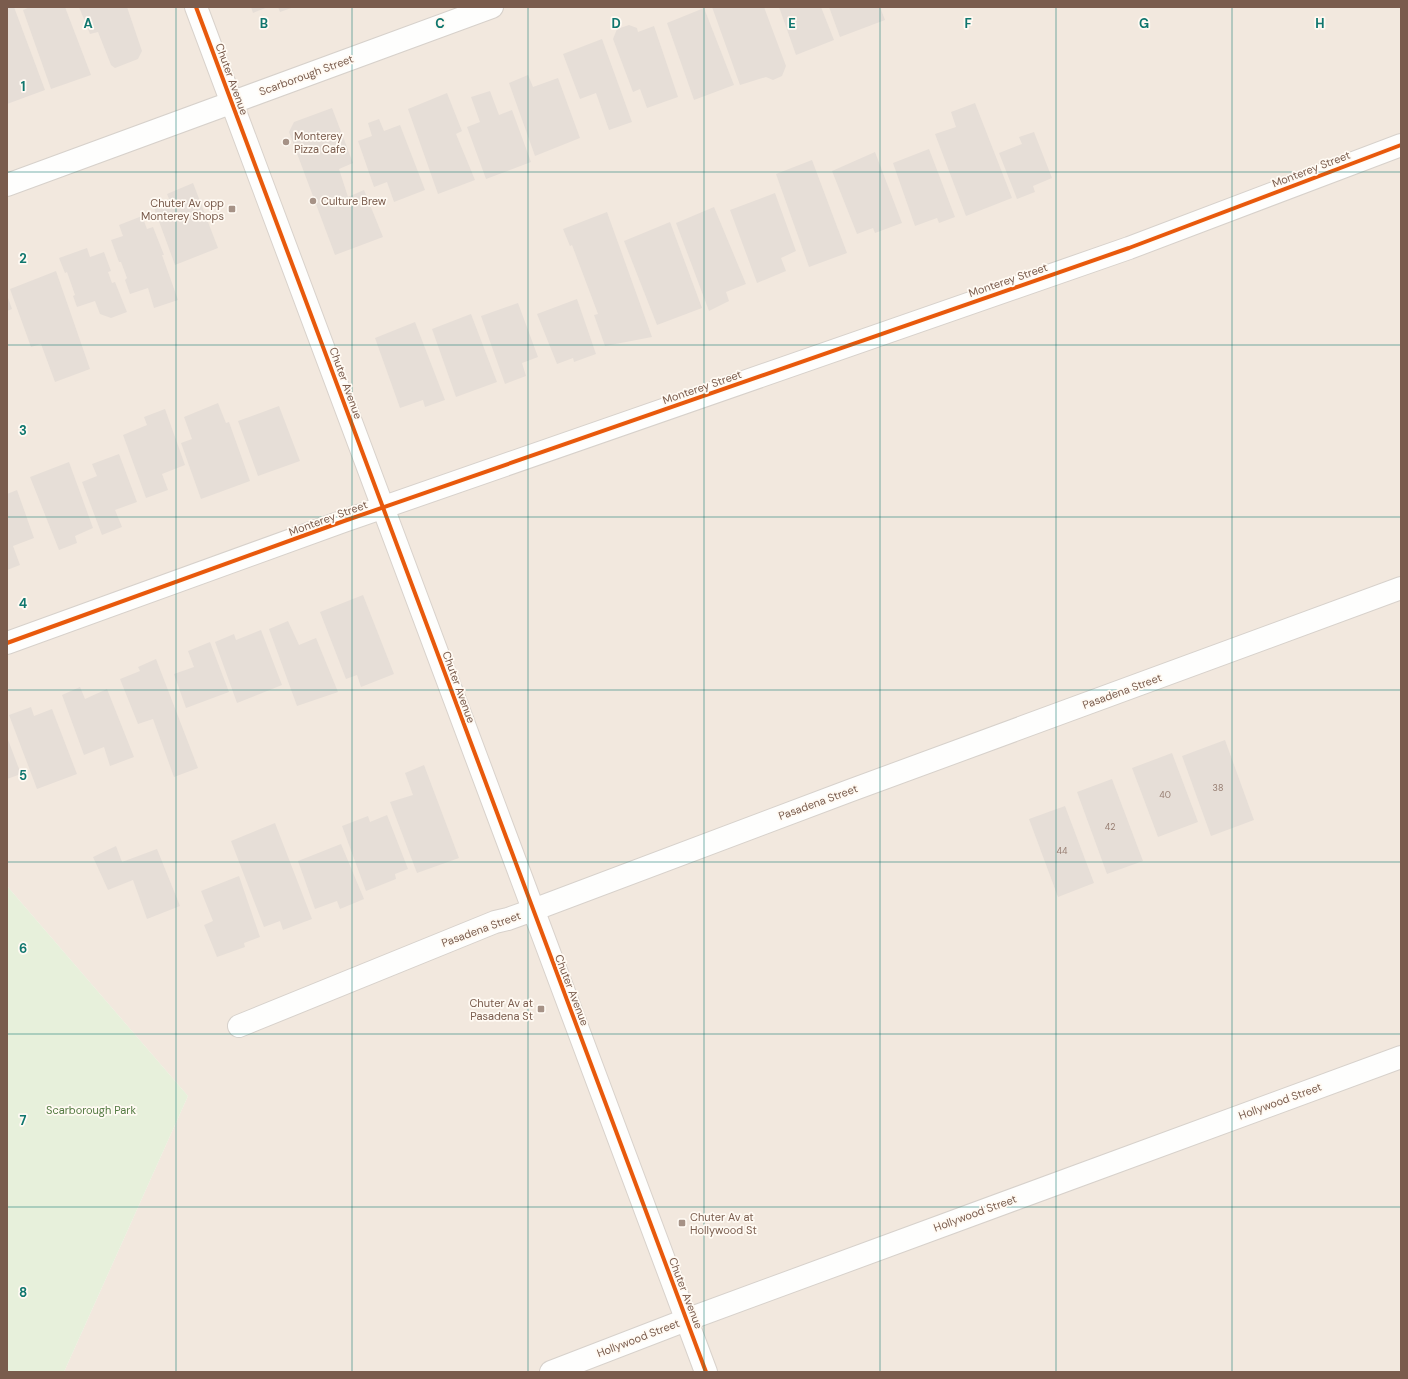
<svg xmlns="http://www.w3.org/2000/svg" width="1408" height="1379" font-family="'DM Sans',sans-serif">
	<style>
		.residential { fill: #f2e8de }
		.green { fill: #e7f0db }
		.building { fill: #e6ded7 }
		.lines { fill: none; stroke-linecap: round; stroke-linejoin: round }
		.street-casing { stroke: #d7d1cb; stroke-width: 24 }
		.secondary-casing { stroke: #d9d2cb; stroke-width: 24 }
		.street { stroke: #fefefd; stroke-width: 22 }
		.secondary { stroke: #fefefd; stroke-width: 22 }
		.cycleway-casing { stroke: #fffaf3; stroke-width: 6 }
		.cycleway { stroke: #e8590c; stroke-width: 4 }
		.grid { fill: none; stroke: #0f766e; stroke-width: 1; stroke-opacity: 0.55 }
		.poi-dot { fill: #a69286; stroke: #fffaf3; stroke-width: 1.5 }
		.labels { text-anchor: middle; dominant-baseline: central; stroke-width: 3.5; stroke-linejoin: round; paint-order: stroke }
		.number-label { font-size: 9px; fill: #977e72 }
		.street-label { font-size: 11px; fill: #7a5c4d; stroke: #fffaf3 }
		.poi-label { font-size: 11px; fill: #7a5c4d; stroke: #fffaf3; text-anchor: start }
		.park-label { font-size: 11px; fill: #537a41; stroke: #fffaf3 }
		.grid-label { font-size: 13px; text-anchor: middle; font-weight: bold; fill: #0f766e; stroke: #fffaf3; stroke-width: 3.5; stroke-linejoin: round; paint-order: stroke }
	</style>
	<rect width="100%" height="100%" fill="#f9f5f0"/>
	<path class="residential" d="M7 7H1401V1372H64L188 1096 7 886Z"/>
	<path class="green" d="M7 886 188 1096 64 1372H7Z"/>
	<g class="building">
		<path d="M7 7H14L45 90 7 104Z"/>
		<path d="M30 7H65L91 75 51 89 23 10Z"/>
		<path d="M79 7H127L142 51 138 59 115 68 111 65 98 32 90 34Z"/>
		<path d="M251 7H268L253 13Z"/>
		<path d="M278 7H294L280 12Z"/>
		<path d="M712 7H764L786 66 782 76 773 80 766 77 740 85Z"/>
		<path d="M779 7H821L834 40 796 55Z"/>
		<path d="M829 7H880L885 20 840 37Z"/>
		<path d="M704 8 734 85 694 100 667 23Z"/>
		<path d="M629 25 637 28 638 32 654 26 678 97 647 108 640 89 633 92 613 39 617 29Z"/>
		<path d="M602 39 632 122 609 130 596 93 580 99 563 54Z"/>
		<path d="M528 75 533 87 558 78 580 138 535 156 509 83Z"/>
		<path d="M490 91 499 115 512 110 531 162 486 179 467 127 480 122 471 97Z"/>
		<path d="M447 93 462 131 456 134 475 180 438 194 408 109Z"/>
		<path d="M975 103 1012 198 966 216 935 134 956 127 951 112Z"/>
		<path d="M332 108 353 163 339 169 348 197 364 190 383 237 335 255 289 132 294 122Z"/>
		<path d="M379 119 384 131 400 125 425 190 394 202 387 182 374 187 358 141 372 136 368 123Z"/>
		<path d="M1034 132 1052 178 1033 186 1035 192 1017 199 999 153 1022 144 1019 137Z"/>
		<path d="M929 149 955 217 939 223 937 218 915 226 893 163Z"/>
		<path d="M875 152 902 223 875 233 873 228 857 234 832 171Z"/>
		<path d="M812 160 847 253 809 267 776 174Z"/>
		<path d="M193 183 218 248 175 265 153 205 169 199 167 194Z"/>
		<path d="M775 193 796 251 781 258 786 271 757 283 730 210Z"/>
		<path d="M714 207 746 284 726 292 729 301 709 311 676 223Z"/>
		<path d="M607 212 652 337 605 346 594 315 598 314 572 245 570 246 563 229Z"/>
		<path d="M142 216 147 229 153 227 164 255H162L178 300 154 308 148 288 130 294 125 280 127 278 121 262H119L111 240 123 236 119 225Z"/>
		<path d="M670 222 702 308 657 325 624 241Z"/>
		<path d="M87 248 90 257 104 252 111 271 108 272 112 283 115 282 127 312 111 318 100 314 95 301 77 307 73 296 75 295 67 272 65 273 59 258Z"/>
		<path d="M56 271 90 369 55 382 41 344 31 347 10 289Z"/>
		<path d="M7 295 12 309 7 311Z"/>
		<path d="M577 299 596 354 574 362 573 358 557 364 537 314Z"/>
		<path d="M518 303 538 357 522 363 526 376 505 384 481 316Z"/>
		<path d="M471 314 497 382 456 397 432 329Z"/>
		<path d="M415 322 445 400 425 407 423 400 400 408 375 338Z"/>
		<path d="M218 403 226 423 229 422 250 481 201 499 181 443 192 439 184 417Z"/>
		<path d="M279 406 300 461 258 476 238 421Z"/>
		<path d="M165 409 185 465 162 474 168 490 146 498 123 435 147 425 144 417Z"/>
		<path d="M119 454 137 502 115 510 122 527 102 535 82 482 97 476 92 464Z"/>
		<path d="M69 462 93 528 75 536 77 543 59 550 30 477Z"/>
		<path d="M17 490 34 538 13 546 20 565 7 570V494Z"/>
		<path d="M363 595 394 674 361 687 357 675 346 679 320 612Z"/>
		<path d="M288 621 299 645 316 638 338 692 297 706 269 629Z"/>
		<path d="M261 630 282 685 237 703 215 642 234 634 236 640Z"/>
		<path d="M210 642 229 692 186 708 174 674 194 667 188 651Z"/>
		<path d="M156 659 198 768 174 777 153 719 138 724 120 679 140 671 138 667Z"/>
		<path d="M80 687 85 699 107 689 134 757 110 766 104 747 84 755 62 695Z"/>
		<path d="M31 707 34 716 52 709 77 774 37 789 9 715Z"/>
		<path d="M7 737 21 774 7 779Z"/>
		<path d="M1225 740 1254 820 1211 836 1182 756Z"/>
		<path d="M1172 753 1198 822 1158 837 1132 768Z"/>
		<path d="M424 765 459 858 417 873 390 802 413 795 405 773Z"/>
		<path d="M1112 779 1143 861 1107 874 1077 792Z"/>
		<path d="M1065 806 1094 883 1058 897 1029 819Z"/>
		<path d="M387 815 408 869 395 874 396 879 366 891 342 826 368 816 370 822Z"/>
		<path d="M275 823 312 919 283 930 280 921 264 927 231 841Z"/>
		<path d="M341 844 364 899 340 909 337 901 315 909 298 861Z"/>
		<path d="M116 846 122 862 157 849 180 906 147 919 133 880 108 890 93 857Z"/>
		<path d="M239 876 260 937 244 943 245 947 217 957 204 925 213 921 201 891Z"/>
	</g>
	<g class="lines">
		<defs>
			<g id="street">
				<path d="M7 185 492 7"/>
				<path d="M7 643 344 521 1129 248 1401 145"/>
				<path d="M239 1026 495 922 508 919 533 910 849 791 1401 588"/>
				<path d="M551 1372 686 1320 1401 1057"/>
			</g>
			<path id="secondary" d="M196 7 706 1372"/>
		</defs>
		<use href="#street" class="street-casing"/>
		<use href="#secondary" class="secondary-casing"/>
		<use href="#street" class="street"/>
		<use href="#secondary" class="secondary"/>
		<defs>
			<g id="cycleway">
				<path d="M196 7 706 1372"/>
				<path d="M7 643 344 521 1129 248 1401 145"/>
			</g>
		</defs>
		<use href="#cycleway" class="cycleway-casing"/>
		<use href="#cycleway" class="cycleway"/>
	</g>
	<path class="grid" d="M176 7V1372M352 7V1372M528 7V1372M704 7V1372M880 7V1372M1056 7V1372M1232 7V1372M7 172H1401M7 345H1401M7 517H1401M7 690H1401M7 862H1401M7 1034H1401M7 1207H1401"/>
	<g class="poi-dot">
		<circle cx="286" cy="142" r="4"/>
		<circle cx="313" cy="201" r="4"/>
		<rect x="228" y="205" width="8" height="8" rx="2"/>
		<rect x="537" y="1005" width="8" height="8" rx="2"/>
		<rect x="678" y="1219" width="8" height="8" rx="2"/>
	</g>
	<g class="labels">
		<g class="number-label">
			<text x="1218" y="788">38</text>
			<text x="1165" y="795">40</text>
			<text x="1110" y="827">42</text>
			<text x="1062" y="851">44</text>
		</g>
		<g class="street-label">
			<text transform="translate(306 75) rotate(-20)">Scarborough Street</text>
			<text transform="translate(232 79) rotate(70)">Chuter Avenue</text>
			<text transform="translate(1311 169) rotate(-21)">Monterey Street</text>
			<text transform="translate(1008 280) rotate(-19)">Monterey Street</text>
			<text transform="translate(346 383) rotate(70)">Chuter Avenue</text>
			<text transform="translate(702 387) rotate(-19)">Monterey Street</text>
			<text transform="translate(328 518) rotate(-20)">Monterey Street</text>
			<text transform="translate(459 687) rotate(70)">Chuter Avenue</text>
			<text transform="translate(1122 691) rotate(-20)">Pasadena Street</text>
			<text transform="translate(818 802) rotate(-20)">Pasadena Street</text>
			<text transform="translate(481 929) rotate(-20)">Pasadena Street</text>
			<text transform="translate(572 990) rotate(69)">Chuter Avenue</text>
			<text transform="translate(1280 1101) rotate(-20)">Hollywood Street</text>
			<text transform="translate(975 1213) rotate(-20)">Hollywood Street</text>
			<text transform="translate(686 1293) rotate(69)">Chuter Avenue</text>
			<text transform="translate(638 1338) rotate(-21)">Hollywood Street</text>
		</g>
		<g class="poi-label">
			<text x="294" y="136">Monterey<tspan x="294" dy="13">Pizza Cafe</tspan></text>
			<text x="321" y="201">Culture Brew</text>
			<text x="224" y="203" text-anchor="end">Chuter Av opp<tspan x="224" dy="13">Monterey Shops</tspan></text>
			<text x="533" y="1003" text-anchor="end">Chuter Av at<tspan x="533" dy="13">Pasadena St</tspan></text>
			<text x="690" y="1217">Chuter Av at<tspan x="690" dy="13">Hollywood St</tspan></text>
		</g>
		<g class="park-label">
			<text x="91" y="1110">Scarborough Park</text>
		</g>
	</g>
	<g class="grid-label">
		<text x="88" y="28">A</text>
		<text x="264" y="28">B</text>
		<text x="440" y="28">C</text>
		<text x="616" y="28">D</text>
		<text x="792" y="28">E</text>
		<text x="968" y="28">F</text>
		<text x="1144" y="28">G</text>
		<text x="1320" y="28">H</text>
		<text x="23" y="91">1</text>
		<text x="23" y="263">2</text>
		<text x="23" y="435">3</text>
		<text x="23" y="608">4</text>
		<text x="23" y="780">5</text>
		<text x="23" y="953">6</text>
		<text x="23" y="1125">7</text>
		<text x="23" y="1297">8</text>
	</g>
	<rect width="1408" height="1379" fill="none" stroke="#7a5c4d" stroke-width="16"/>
</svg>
